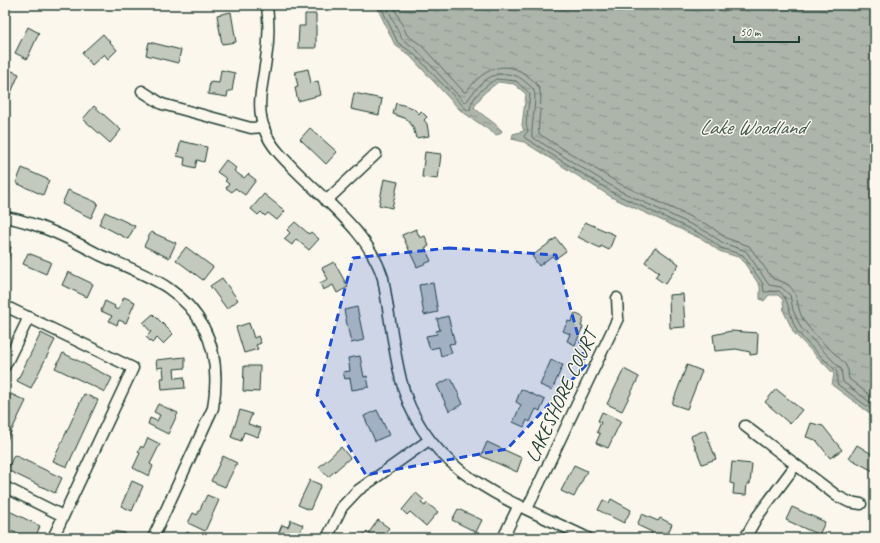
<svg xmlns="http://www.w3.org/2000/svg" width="880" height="543" font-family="Caveat,sans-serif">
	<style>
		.water { fill: url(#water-ripples); stroke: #74847b }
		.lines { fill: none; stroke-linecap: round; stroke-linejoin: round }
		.shore { stroke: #586d63; stroke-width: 1 }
		.building { fill: #c4c9be; stroke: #1f3d34 }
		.minor-casing { stroke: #1f3d34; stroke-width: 13 }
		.minor { stroke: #fbf7ec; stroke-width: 10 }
		.marked { fill: #1d4ed8; fill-opacity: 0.2; stroke: #1d4ed8; stroke-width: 3; stroke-dasharray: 8 5; stroke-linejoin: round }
		.labels { text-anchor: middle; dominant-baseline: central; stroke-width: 3; stroke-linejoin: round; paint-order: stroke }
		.street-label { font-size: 20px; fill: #1f3d34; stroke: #fbf7ec }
		.water-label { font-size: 21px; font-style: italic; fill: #425b52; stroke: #fbf7ec }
	</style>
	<defs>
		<pattern id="water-ripples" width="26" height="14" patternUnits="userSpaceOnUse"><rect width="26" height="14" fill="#adb4aa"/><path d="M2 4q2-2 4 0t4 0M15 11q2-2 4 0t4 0" fill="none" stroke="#8c948b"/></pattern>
	</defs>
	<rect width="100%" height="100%" fill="#fbf7ec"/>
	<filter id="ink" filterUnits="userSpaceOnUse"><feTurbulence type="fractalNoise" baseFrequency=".025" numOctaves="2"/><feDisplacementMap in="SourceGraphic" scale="8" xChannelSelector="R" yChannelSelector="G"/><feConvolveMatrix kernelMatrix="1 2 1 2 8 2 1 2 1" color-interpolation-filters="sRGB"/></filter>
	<g filter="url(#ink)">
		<path class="water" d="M376 5H875V417L832 385 834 374 794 333 784 312 783 300 778 295H769L764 301 760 299V286L741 258 719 251 704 240 613 198 524 142 512 139 513 134 524 131 522 125 526 94 514 84 498 82 484 93 474 107C482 116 494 121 502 131L500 134 496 135 460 110 410 56 395 45Z"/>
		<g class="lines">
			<g class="shore">
				<path d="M380 5 398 43 413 53 467 110H470C471 96 486 86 496 79L516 81 530 94 526 124 528 131 524 136 525 138 615 194 705 236 721 248 743 255 763 284 764 292 779 291C789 298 790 317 796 329 803 341 827 361 837 372V384L875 412"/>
				<path d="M386 5 402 39 416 49 464 102 467 101C478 86 488 72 508 74 514 75 518 76 523 80 526 83 532 86 534 91 537 98 531 127 532 137L618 190 707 232 723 243 746 251 769 285 781 287 790 295 793 310 801 328 841 369 843 382 875 406"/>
				<path d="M393 5 407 35 421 45 464 92H466C482 70 505 57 529 77 533 81 539 85 540 91 543 105 537 120 539 134L620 184 710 226 726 238 749 246 773 279C804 285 792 305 806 324 817 339 833 351 845 364L848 370 849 379 875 399"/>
			</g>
		</g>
		<g class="building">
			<path d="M231 12 236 42 222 44 217 15Z"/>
			<path d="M305 14H316V48H298L299 26H305Z"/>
			<path d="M28 27 39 33 27 59 15 53Z"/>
			<path d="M103 34 117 50 108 59 104 54 92 65 82 53Z"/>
			<path d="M149 42 181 50 178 63 146 55Z"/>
			<path d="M5 68 19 74 10 95 5 93Z"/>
			<path d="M308 69 311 83 318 81 321 95 298 101 295 88 298 87 295 72Z"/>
			<path d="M221 70 235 73 232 91H228L227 97 208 94 210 82 219 83Z"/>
			<path d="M354 93 382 99 379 115 351 109Z"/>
			<path d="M396 103 413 108 419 114 421 111 427 117 424 120 427 124 429 136 416 138 413 127 407 119 393 114Z"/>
			<path d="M94 106 121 130 110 143 83 119Z"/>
			<path d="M310 128 337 152 326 164 300 139Z"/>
			<path d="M181 141 207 147 204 162 197 160 195 168 184 165 185 158 177 156Z"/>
			<path d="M425 152 441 154 438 179 422 177Z"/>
			<path d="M226 160 236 168 234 171 244 178 248 174 256 180 245 195 235 188 232 192 226 188 229 184 225 181 227 179 217 172Z"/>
			<path d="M22 168 49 180 43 195 16 183Z"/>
			<path d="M384 179 398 182 392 208 379 205Z"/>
			<path d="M68 190 98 203 91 218 62 204Z"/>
			<path d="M264 194 285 211 277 220 268 213 265 216 261 212 258 215 251 209Z"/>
			<path d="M105 212 135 226 128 239 99 224Z"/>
			<path d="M295 222 309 234 311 232 319 239 309 250 296 239 292 245 284 239 290 233 287 230Z"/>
			<path d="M585 222 615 235 609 250 601 246 600 248 578 237Z"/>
			<path d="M416 229 420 238 425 236 429 246 425 248 431 261 417 267 402 235Z"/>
			<path d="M151 232 176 243 169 258 144 246Z"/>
			<path d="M556 238 566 251 555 259 552 256 539 266 532 256Z"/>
			<path d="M5 245 11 247 8 261 5 260Z"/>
			<path d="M186 247 213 267 203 280 176 260Z"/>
			<path d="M655 247 679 264 665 284 655 277 659 272 645 262Z"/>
			<path d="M28 253 51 262 46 274 23 264Z"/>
			<path d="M334 262 348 287 337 293 333 285 323 290 320 283 328 279 322 268Z"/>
			<path d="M68 272 93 284 87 297 62 285Z"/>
			<path d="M222 278 238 300 227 309 210 286Z"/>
			<path d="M433 283 438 312 424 315 419 285Z"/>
			<path d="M683 294 685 327 670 328 669 295Z"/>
			<path d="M124 297 135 302 126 323 119 320 117 325 109 321 112 316 101 311 105 301 115 306 114 308 118 310Z"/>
			<path d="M357 307 364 340 351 343 344 310Z"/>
			<path d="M5 308 11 311 5 323Z"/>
			<path d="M575 313 584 318 581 326 583 327 575 345 567 341 570 334 563 331 568 321 571 322Z"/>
			<path d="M153 314 173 334 163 344 157 338 152 343 146 337 151 332 143 323Z"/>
			<path d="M448 316 455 343 449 344 452 353 441 356 439 347 430 349 426 336 437 334 436 331 440 330 437 319Z"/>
			<path d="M249 323 254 338 258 336 261 343 256 345 258 349 244 353 236 327Z"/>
			<path d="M731 331 758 333 757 354 750 355V352L736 349 715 351 713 335Z"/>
			<path d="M41 333 55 340 31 388 17 381Z"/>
			<path d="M63 353 112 378 105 392 55 368Z"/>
			<path d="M360 356 364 377 367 376 369 387 352 390 350 378 345 379 343 372 350 371 348 358Z"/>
			<path d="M185 357V368L174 369 175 378 184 377 185 388 162 390 161 378H164L163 367 157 368 156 360Z"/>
			<path d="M551 360 563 365 552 390 540 385Z"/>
			<path d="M687 365 702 371 687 409 672 404Z"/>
			<path d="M244 366H260L259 392 243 391Z"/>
			<path d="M624 369 639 377 622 411 607 404Z"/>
			<path d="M451 378 463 404 449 411 437 385Z"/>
			<path d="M521 389 545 400 540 411 536 409 530 422 527 420 524 427 513 422 521 405 516 402Z"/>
			<path d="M776 389 802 410 790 424 765 402Z"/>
			<path d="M11 394 26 401 5 444V406Z"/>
			<path d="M84 394 98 400 67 467 53 461Z"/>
			<path d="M158 404 178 413 168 434 148 424 150 418 157 421 160 415 154 412Z"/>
			<path d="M240 410 252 414 248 424 261 428 258 437 244 432 241 441 231 437Z"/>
			<path d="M377 410 389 435 375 441 364 416Z"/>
			<path d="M602 412 621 421 608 448 596 443 600 434 597 432 601 422 598 421Z"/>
			<path d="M811 423 823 426 842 450 830 458 816 440 806 437Z"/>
			<path d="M705 430 716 459 702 464 691 436Z"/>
			<path d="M148 438 160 444 150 464 153 466 149 476 133 468 140 453 138 452 141 446 143 448Z"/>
			<path d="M487 442 522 458 517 472 481 456Z"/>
			<path d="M857 445 875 456V472L849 458Z"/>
			<path d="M341 447 350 458 328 477 319 467Z"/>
			<path d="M14 455 62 478 55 493 7 470Z"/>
			<path d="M223 456 237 463 225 487 211 481Z"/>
			<path d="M732 462 752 464 750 484H747L746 495 733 494 734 484 730 483Z"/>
			<path d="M574 465 587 471 574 497 561 491Z"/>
			<path d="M310 480 321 485 310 510 298 505Z"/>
			<path d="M132 481 143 486 132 511 121 506Z"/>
			<path d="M416 493 424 500 421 503 425 506 427 503 438 512 426 526 410 512 407 515 402 510Z"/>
			<path d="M207 495 219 500 205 531 188 523 193 513 197 515Z"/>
			<path d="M611 499 631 510 624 523 598 510 603 500 609 503Z"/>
			<path d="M792 507 825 522 819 535 786 520Z"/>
			<path d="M5 509 40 526 35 538H27L5 528Z"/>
			<path d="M458 509 482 520 476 532 452 520Z"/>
			<path d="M642 514 658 521 660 518 672 524 666 538H649L652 532 637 525Z"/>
			<path d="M291 520 303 525 298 538H283L285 534 279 532 282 525 288 527Z"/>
			<path d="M378 520 389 528 384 534 387 536 386 538H362L366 532 368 534Z"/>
			<path d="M112 531 125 533V538H111Z"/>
			<path d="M187 532 198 538H185Z"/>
			<path d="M841 534 859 538H840Z"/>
		</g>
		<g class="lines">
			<defs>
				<g id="minor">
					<path d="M267 5C269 23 269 42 266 59 263 84 255 106 265 131 271 147 286 161 298 173 330 205 369 234 383 278 389 312 393 347 401 380 424 474 511 501 588 538"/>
					<path d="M142 91 162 104 251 128 264 127"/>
					<path d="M326 201 376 154"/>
					<path d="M5 217C39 223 70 239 100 255 120 264 151 276 168 288 210 317 221 360 213 408L153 538"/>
					<path d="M5 306 133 368 53 538"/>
					<path d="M5 366 29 317"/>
					<path d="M745 426 837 496 849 502 861 504"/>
					<path d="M5 487 63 516"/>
					<path d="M527 509 618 318 617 298"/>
					<path d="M327 538 342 507 357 491 429 440"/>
					<path d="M503 538 519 505"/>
					<path d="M745 538 757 517 795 466"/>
				</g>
			</defs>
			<use href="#minor" class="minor-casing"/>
			<use href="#minor" class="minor"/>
		</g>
	</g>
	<path class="marked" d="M449 248 556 255 586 365 507 449 366 475 317 395 353 258Z"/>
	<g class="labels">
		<g class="street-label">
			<text transform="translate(561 396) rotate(-65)">LAKESHORE COURT</text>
		</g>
		<g class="water-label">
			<text x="752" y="127">Lake Woodland</text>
		</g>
	</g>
	<rect width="880" height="543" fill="none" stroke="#fbf7ec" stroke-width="20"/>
	<rect x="10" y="10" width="860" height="523" fill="none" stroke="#1f3d34" stroke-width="1.5" filter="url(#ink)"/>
	<path d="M734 36v6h65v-6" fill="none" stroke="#1f3d34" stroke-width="2"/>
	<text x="740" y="36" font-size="12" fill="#1f3d34" stroke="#fbf7ec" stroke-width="3" paint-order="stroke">50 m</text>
</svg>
